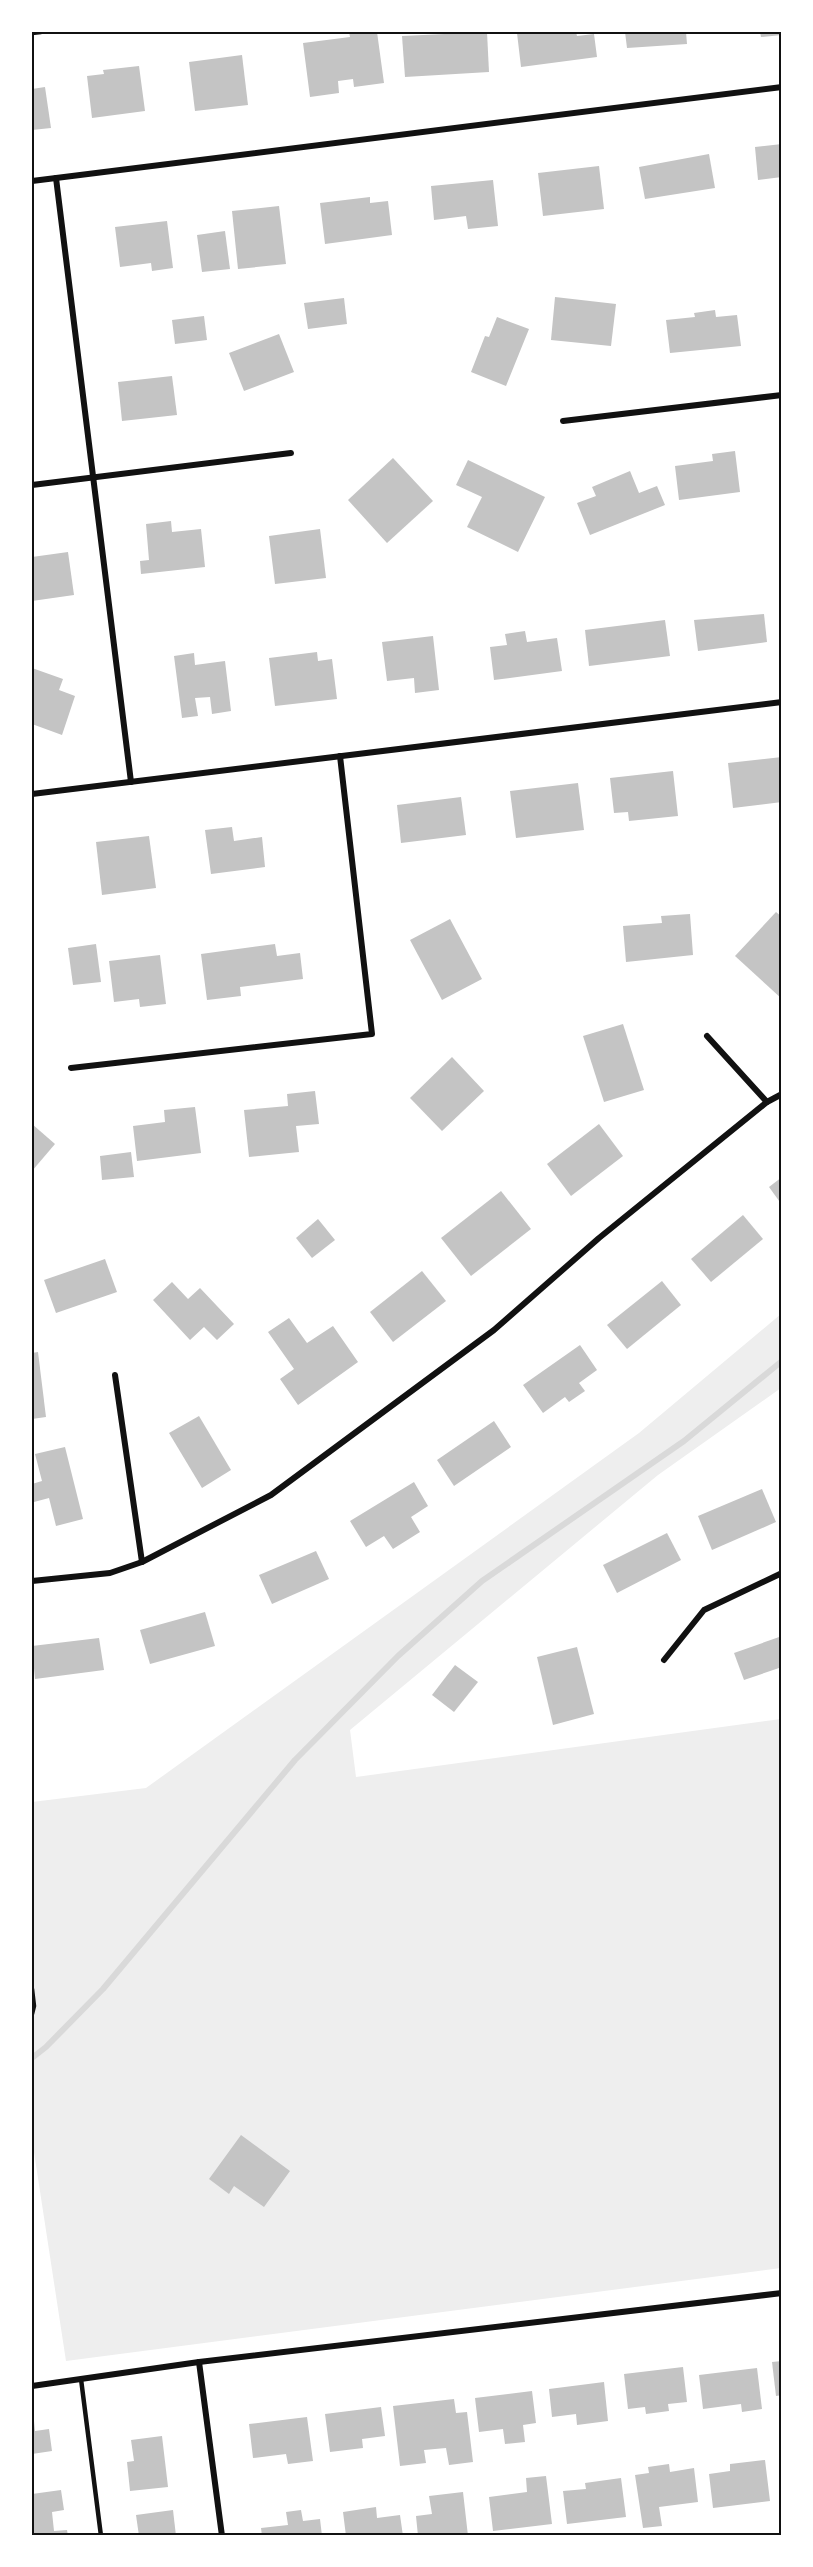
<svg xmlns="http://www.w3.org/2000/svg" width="813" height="2567" font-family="Montserrat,sans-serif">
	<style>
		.green { fill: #eee }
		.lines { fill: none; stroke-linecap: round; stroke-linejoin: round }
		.stream { stroke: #d9d9d9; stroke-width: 6 }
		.building { fill: #c4c4c4 }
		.service { stroke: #111; stroke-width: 4.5 }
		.minor { stroke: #111; stroke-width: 6 }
		.neatline { fill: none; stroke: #111; stroke-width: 2 }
	</style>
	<rect width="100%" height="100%" fill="#fff"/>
	<path class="green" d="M781 1314V1388L658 1475 350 1730 356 1777 781 1719V2268L66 2361 32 2139V1802L146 1788 639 1433Z"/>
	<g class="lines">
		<path class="stream" d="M32 2058 46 2047 103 1989 295 1760 398 1656 482 1581 684 1441 782 1361"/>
	</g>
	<g class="building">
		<path d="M349 32H377L384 83 354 87 353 79 338 81 339 93 310 97 303 43 350 37Z"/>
		<path d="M487 32 489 72 405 77 402 36Z"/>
		<path d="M525 32H576L577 36 594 34 597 57 521 67 517 33Z"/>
		<path d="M625 32H686L687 44 627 48Z"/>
		<path d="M760 32H782V35L761 37Z"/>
		<path d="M242 55 248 105 195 111 189 62Z"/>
		<path d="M139 66 145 111 92 118 87 76 104 74 103 70Z"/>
		<path d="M45 87 51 128 32 130V89Z"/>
		<path d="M782 144V177L758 180 755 147Z"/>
		<path d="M709 154 715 188 645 199 639 167Z"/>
		<path d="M599 166 604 209 543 216 538 173Z"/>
		<path d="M493 180 498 226 468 229 466 216 434 220 431 186Z"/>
		<path d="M370 197V203L388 201 392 235 325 244 320 203Z"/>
		<path d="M279 206 286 264 238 269 232 211Z"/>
		<path d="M167 221 173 268 152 271 151 263 120 267 115 227Z"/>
		<path d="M225 231 230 269 202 272 197 235Z"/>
		<path d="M555 297 616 304 611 346 551 340Z"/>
		<path d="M344 298 347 324 308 329 304 303Z"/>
		<path d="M715 310 716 317 737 315 741 346 670 353 666 320 695 317 694 313Z"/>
		<path d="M204 316 207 340 175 344 172 320Z"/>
		<path d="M497 317 529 329 506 386 471 372 485 336 489 337Z"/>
		<path d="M279 334 294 372 244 391 229 353Z"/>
		<path d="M172 376 177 415 122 421 118 382Z"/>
		<path d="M735 451 740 492 679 500 675 466 713 461 712 454Z"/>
		<path d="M393 458 433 501 387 543 348 500Z"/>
		<path d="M468 460 545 497 518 552 467 527 482 497 456 485Z"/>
		<path d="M630 471 639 493 657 486 665 505 590 535 577 503 596 496 592 487Z"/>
		<path d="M171 521 172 532 201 529 205 567 141 574 140 561 149 560 146 524Z"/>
		<path d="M320 529 326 578 275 584 269 536Z"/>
		<path d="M68 552 74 595 32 601V557Z"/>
		<path d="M764 614 767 642 698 651 694 620Z"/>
		<path d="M665 620 670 656 589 666 585 630Z"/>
		<path d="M525 631 527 642 557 638 562 671 494 680 490 647 507 645 505 634Z"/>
		<path d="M433 636 439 690 415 693 414 678 387 681 382 642Z"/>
		<path d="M317 652 318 661 332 659 337 699 275 706 269 658Z"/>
		<path d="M194 653 195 665 225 661 231 711 212 714 210 697 195 698 198 716 182 718 174 656Z"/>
		<path d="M32 668 63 679 59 690 75 696 62 735 32 724Z"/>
		<path d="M782 757V802L733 808 728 763Z"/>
		<path d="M673 771 678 816 629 821 628 812 614 813 610 778Z"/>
		<path d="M578 783 584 830 516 838 510 791Z"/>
		<path d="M461 797 466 835 401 843 397 805Z"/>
		<path d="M232 827 234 841 262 837 265 867 211 874 205 830Z"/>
		<path d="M149 836 156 888 102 895 96 842Z"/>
		<path d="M776 912 782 917V999L735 956Z"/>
		<path d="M690 914 693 955 626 962 623 926 662 923 661 916Z"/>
		<path d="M450 919 482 979 442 1000 410 940Z"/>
		<path d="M96 944 101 982 73 985 68 948Z"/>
		<path d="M275 944 277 956 300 953 303 979 240 987 241 996 207 1000 201 954Z"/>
		<path d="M160 955 166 1004 140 1007 139 999 114 1002 109 961Z"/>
		<path d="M623 1024 644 1090 604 1102 583 1036Z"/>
		<path d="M452 1057 484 1091 442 1131 410 1098Z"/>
		<path d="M315 1091 319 1124 296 1126 299 1152 249 1157 244 1110 288 1106 287 1094Z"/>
		<path d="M195 1107 201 1153 137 1161 133 1126 165 1122 164 1110Z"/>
		<path d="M32 1124 55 1144 32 1171Z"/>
		<path d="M599 1124 623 1156 571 1196 547 1164Z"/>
		<path d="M131 1152 134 1177 102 1180 100 1156Z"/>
		<path d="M782 1177V1205L769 1187Z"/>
		<path d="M501 1191 531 1229 471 1276 441 1238Z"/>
		<path d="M743 1215 763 1239 711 1282 691 1259Z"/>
		<path d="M318 1219 335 1240 312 1258 296 1238Z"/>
		<path d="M105 1259 117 1292 56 1313 44 1280Z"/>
		<path d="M422 1271 446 1301 393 1342 370 1312Z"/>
		<path d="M662 1281 681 1305 627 1349 607 1325Z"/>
		<path d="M172 1282 188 1299 200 1288 234 1324 217 1340 204 1327 190 1340 153 1300Z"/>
		<path d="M289 1318 307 1343 333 1326 358 1362 298 1405 280 1379 294 1369 268 1332Z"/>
		<path d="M580 1345 597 1370 579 1383 585 1391 569 1402 565 1397 543 1413 523 1385Z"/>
		<path d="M38 1352 46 1417 32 1419V1353Z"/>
		<path d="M199 1416 231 1470 202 1488 169 1433Z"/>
		<path d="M494 1421 511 1447 454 1486 437 1460Z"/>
		<path d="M65 1447 83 1519 56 1526 49 1498 34 1502 32 1484 42 1481 35 1454Z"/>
		<path d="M414 1482 428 1506 411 1517 420 1532 393 1549 384 1536 366 1547 350 1521Z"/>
		<path d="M762 1489 776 1522 712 1550 698 1516Z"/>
		<path d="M667 1533 681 1560 617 1593 603 1565Z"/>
		<path d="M316 1551 329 1579 272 1604 259 1575Z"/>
		<path d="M205 1612 215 1646 150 1664 140 1630Z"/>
		<path d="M782 1636V1667L744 1680 734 1653Z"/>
		<path d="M99 1638 104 1670 35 1679 32 1646Z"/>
		<path d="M577 1647 594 1714 553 1725 537 1657Z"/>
		<path d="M455 1665 478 1682 454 1712 432 1695Z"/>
		<path d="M241 2135 290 2171 264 2207 234 2186 229 2194 209 2179Z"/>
		<path d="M782 2361V2395L776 2396 772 2362Z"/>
		<path d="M683 2367 687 2402 668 2404 669 2411 646 2414 645 2407 628 2409 624 2374Z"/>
		<path d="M757 2368 762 2409 742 2412 741 2404 703 2409 699 2375Z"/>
		<path d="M604 2382 608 2421 577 2425 576 2414 552 2417 549 2389Z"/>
		<path d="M532 2391 536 2423 523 2425 525 2442 505 2444 503 2429 479 2432 475 2398Z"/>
		<path d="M454 2399 456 2413 467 2412 473 2462 449 2465 446 2448 424 2450 426 2463 400 2466 393 2406Z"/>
		<path d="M381 2407 385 2436 362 2439 363 2448 330 2452 325 2414Z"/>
		<path d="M307 2417 313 2461 288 2464 286 2454 253 2458 249 2424Z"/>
		<path d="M34 2421 35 2431 49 2429 52 2451 32 2454V2422Z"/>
		<path d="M162 2436 168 2487 130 2491 127 2462 134 2461 131 2440Z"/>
		<path d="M765 2460 770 2501 713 2508 709 2474 730 2471V2464Z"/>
		<path d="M669 2464 670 2472 694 2468 698 2502 659 2507 662 2526 643 2528 635 2475 649 2473 648 2467Z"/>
		<path d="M546 2476 552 2524 493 2531 489 2497 527 2492 526 2478Z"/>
		<path d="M621 2478 626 2517 567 2524 563 2491 586 2489 585 2483Z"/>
		<path d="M61 2490 64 2510 52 2512 54 2531 67 2530 68 2536H32V2494Z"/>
		<path d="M463 2492 468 2536H418L416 2516 432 2514 429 2496Z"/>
		<path d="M376 2507 377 2518 400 2515 403 2536H346L343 2512Z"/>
		<path d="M173 2510 176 2536H139L136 2515Z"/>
		<path d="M301 2510 303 2521 320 2519 322 2536H262L261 2528 288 2525 286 2512Z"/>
	</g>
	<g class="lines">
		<g class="service">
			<path d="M32 33 41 32"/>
			<path d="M32 1989 34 2006 32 2014"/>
			<path d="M81 2379 101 2536"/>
		</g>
		<g class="minor">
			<path d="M56 178 131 782"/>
			<path d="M32 181 782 87"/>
			<path d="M563 421 782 395"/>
			<path d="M32 485 291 453"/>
			<path d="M32 794 782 702"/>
			<path d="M707 1036 767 1102"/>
			<path d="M71 1068 372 1034 340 756"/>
			<path d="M115 1375 142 1562"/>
			<path d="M32 1581 110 1573 142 1562 271 1495 494 1330 599 1238 767 1102 782 1094"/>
			<path d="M664 1660 704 1610 782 1573"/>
			<path d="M199 2362 222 2536"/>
			<path d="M32 2386 199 2362 782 2293"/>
		</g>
	</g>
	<rect width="813" height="2567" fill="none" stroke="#ffffff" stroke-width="66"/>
	<rect x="33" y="33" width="747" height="2501" class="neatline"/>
</svg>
